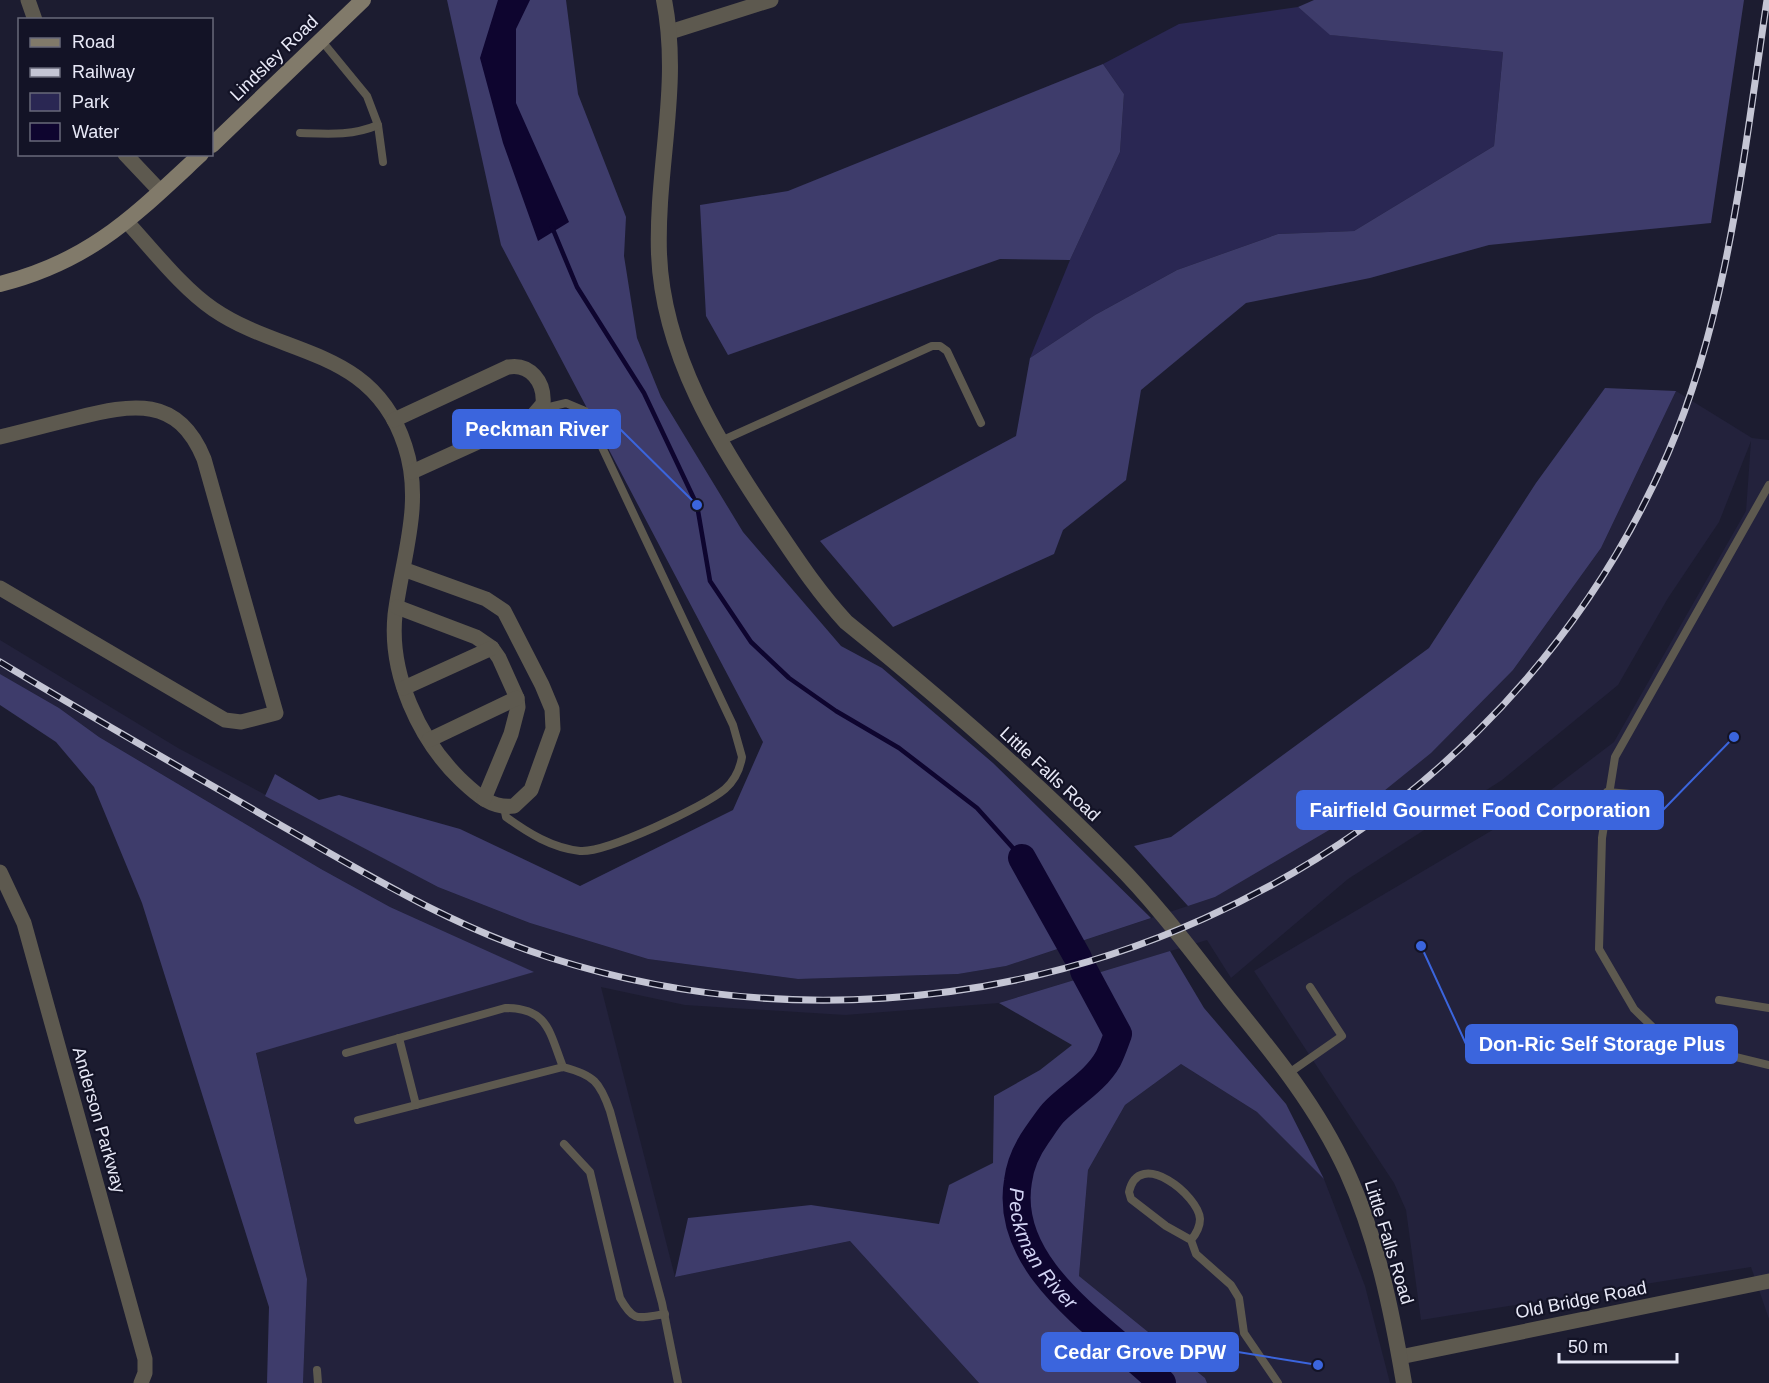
<svg xmlns="http://www.w3.org/2000/svg" width="1769" height="1383" font-family="Helvetica,sans-serif">
	<style>
		.built { fill: #23223c }
		.green { fill: #2a2753 }
		.forest { fill: #3e3c6b }
		.water { fill: #0e052f }
		.lines { fill: none; stroke-linecap: round; stroke-linejoin: round }
		.stream { stroke: #0e052f; stroke-width: 4.5 }
		.river { stroke: #0e052f; stroke-width: 28 }
		.service { stroke: #5d594f; stroke-width: 8 }
		.minor { stroke: #5d594f; stroke-width: 15 }
		.tertiary { stroke: #5d594f; stroke-width: 16 }
		.secondary { stroke: #817a6a; stroke-width: 16 }
		.rail-casing { stroke: #c4c5d4; stroke-width: 7 }
		.rail { stroke: #131326; stroke-width: 4.5; stroke-dasharray: 14; stroke-linecap: butt }
		.labels { text-anchor: middle; dominant-baseline: central; stroke-width: 4.5; stroke-linejoin: round; paint-order: stroke }
		.street-label { font-size: 18px; fill: #e8e9f7; stroke: #131326 }
		.water-label { font-size: 20px; font-style: italic; fill: #d3d4f4; stroke: #131326 }
		.leader { fill: none; stroke: #3b65dd; stroke-width: 2 }
		.callout-dot { fill: #3b65dd; stroke: #131326; stroke-width: 2 }
		.callout { fill: #3b65dd; stroke: #3b65dd; stroke-width: 2 }
		.callout-label { font-size: 20px; text-anchor: middle; font-weight: bold; fill: #fff }
	</style>
	<rect width="100%" height="100%" fill="#1c1c30"/>
	<g class="built">
		<path d="M1676 391 1752 438 1769 440V1319L1751 1267 1421 1320 1406 1210 1394 1183 1254 971 1518 815 1614 742 1746 511 1751 441 1719 522 1668 598 1618 685 1502 780 1348 879 1231 978 1207 940 999 1003 845 1015 685 1005 601 987 675 1277 850 1241 979 1383H303L307 1279 256 1052 533 972 390 907 321 869 99 737 59 708 0 674V640L178 748 438 887 530 923 648 959 798 979 958 974 1006 966 1215 897 1513 670 1601 548Z"/>
		<path d="M1181 1064 1257 1112 1324 1179 1365 1286 1390 1383H1207L1205 1378 1079 1276 1088 1170 1125 1105Z"/>
	</g>
	<path class="green" d="M1298 7 1331 35 1503 52 1494 146 1354 231 1278 234 1177 270 1095 315 1030 358 1070 260 1120 152 1124 94 1103 64 1179 24Z"/>
	<g class="forest">
		<path d="M447 0H566L578 94 626 217 624 256 637 338 661 397 743 532 841 646 882 668 993 763 1151 918 1006 966 958 974 798 979 648 959 530 923 438 887 265 796 275 774 319 800 339 795 460 829 580 886 733 810 763 742 501 245Z"/>
		<path d="M1314 0H1744L1711 223 1489 245 1370 278 1246 303 1141 390 1126 480 1063 530 1054 554 893 627 820 541 1016 436 1030 358 1095 315 1177 270 1278 234 1354 231 1494 146 1503 52 1330 35 1298 7Z"/>
		<path d="M1103 64 1124 94 1120 152 1070 260 1000 259 728 355 706 316 700 205 788 191Z"/>
		<path d="M1605 388 1676 391 1601 548 1513 670 1431 753 1353 816 1215 897 1188 906 1134 846 1171 837 1429 648 1536 483Z"/>
		<path d="M0 674 59 708 99 737 321 869 390 907 534 972 256 1053 307 1279 303 1383H267L269 1307 142 903 94 787 56 742 0 705Z"/>
		<path d="M1170 951 1204 1008 1286 1104 1324 1179 1257 1112 1181 1064 1125 1105 1088 1170 1079 1276 1205 1378 1207 1383H979L850 1241 675 1277 688 1218 811 1205 939 1224 949 1185 993 1163 994 1096 1040 1070 1072 1045 999 1003Z"/>
	</g>
	<path class="water" d="M498 0H530L516 29V103L569 222 538 241 503 143 480 58Z"/>
	<g class="lines">
		<path class="stream" d="M552 227 577 287 644 393 697 505 710 581 751 642 789 678 836 711 899 748 977 808 1022 858"/>
		<g class="river">
			<path d="M1022 858 1078 958"/>
			<path id="s1" d="M1084 971 1118 1034C1115 1042 1112 1051 1108 1059 1095 1082 1070 1095 1053 1113 1047 1120 1042 1128 1037 1135 1027 1149 1020 1165 1018 1181 1003 1270 1107 1329 1162 1383"/>
		</g>
		<g class="service">
			<path d="M321 40 367 96 378 125 383 162"/>
			<path d="M300 133C328 134 352 136 378 125"/>
			<path d="M721 441 932 346H940L947 351 981 423"/>
			<path d="M1769 485 1615 757 1602 838 1599 949 1634 1009 1666 1040 1769 1065"/>
			<path d="M1607 792 1654 796"/>
			<path d="M504 807 506 817C528 833 552 848 580 851 606 853 704 807 725 789 734 781 740 769 742 757L733 725 585 411 566 403 541 409"/>
			<path d="M1719 1000 1769 1008"/>
			<path d="M399 1038 416 1105"/>
			<path d="M346 1053 505 1008C548 1008 549 1031 563 1067"/>
			<path d="M1289 1073 1342 1036 1310 987"/>
			<path d="M358 1120 563 1067C594 1075 600 1082 610 1111L662 1303 678 1383"/>
			<path d="M564 1144 590 1172 620 1298C634 1323 638 1318 665 1314"/>
			<path d="M1191 1240C1196 1234 1200 1227 1200 1219 1199 1196 1139 1147 1129 1192L1131 1199 1166 1226 1191 1240 1196 1254 1231 1285 1239 1298 1244 1333 1278 1383"/>
			<path d="M317 1370 318 1383"/>
		</g>
		<g class="minor">
			<path d="M28 0 35 20"/>
			<path d="M670 32 771 0"/>
			<path d="M125 154 160 191"/>
			<path d="M127 222C153 250 182 288 213 309 283 357 373 347 405 446 424 503 402 558 395 615 389 674 419 739 460 779 476 794 491 809 514 806L531 790 553 729 552 709 542 685 504 611 486 599 403 569"/>
			<path d="M394 420 508 367C530 363 545 382 543 404L531 418 412 472"/>
			<path d="M0 437C25 431 51 424 76 418 132 404 178 395 204 459L276 713 241 722 225 720 0 588"/>
			<path d="M397 607 476 637 492 648 499 658 517 698 518 707 511 734 484 799"/>
			<path d="M404 688 492 648"/>
			<path d="M429 740 517 698"/>
			<path d="M0 872 24 923 145 1359V1373L141 1383"/>
			<path d="M1400 1357 1769 1281"/>
		</g>
		<path class="tertiary" d="M664 0C681 85 656 168 659 254 663 354 718 443 773 524 796 558 818 592 846 622 939 697 1031 776 1115 862 1157 904 1193 953 1230 1000 1274 1054 1318 1108 1347 1172 1377 1238 1392 1312 1404 1383"/>
		<g class="secondary">
			<path d="M212 145 363 0"/>
			<path d="M0 284C91 261 134 216 201 154"/>
		</g>
		<defs>
			<path id="rail" d="M0 662C91 717 183 769 275 822 363 872 451 926 548 957 990 1099 1483 880 1668 453 1729 311 1744 151 1767 0"/>
		</defs>
		<use href="#rail" class="rail-casing"/>
		<use href="#rail" class="rail"/>
	</g>
	<g class="labels">
		<g class="street-label">
			<text transform="translate(274 58) rotate(-44)">Lindsley Road</text>
			<text transform="translate(1050 774) rotate(43)">Little Falls Road</text>
			<text transform="translate(99 1120) rotate(74)">Anderson Parkway</text>
			<text transform="translate(1389 1242) rotate(73)">Little Falls Road</text>
			<text transform="translate(1581 1300) rotate(-11)">Old Bridge Road</text>
		</g>
		<g class="water-label">
			<text stroke="none"><textPath href="#s1" startOffset="328">Peckman River</textPath></text>
		</g>
	</g>
	<path class="leader" d="M697 505L620 429M1734 737L1663 810M1421 946L1466 1044M1318 1365L1238 1352"/>
	<g class="callout-dot">
		<circle cx="697" cy="505" r="6"/>
		<circle cx="1734" cy="737" r="6"/>
		<circle cx="1421" cy="946" r="6"/>
		<circle cx="1318" cy="1365" r="6"/>
	</g>
	<g class="callout">
		<rect x="453" y="410" width="167" height="38" rx="6"/>
		<rect x="1297" y="791" width="366" height="38" rx="6"/>
		<rect x="1466" y="1025" width="271" height="38" rx="6"/>
		<rect x="1042" y="1333" width="196" height="38" rx="6"/>
	</g>
	<g class="callout-label">
		<text x="537" y="436">Peckman River</text>
		<text x="1480" y="817">Fairfield Gourmet Food Corporation</text>
		<text x="1602" y="1051">Don-Ric Self Storage Plus</text>
		<text x="1140" y="1359">Cedar Grove DPW</text>
	</g>
	<rect x="18" y="18" width="195" height="138" fill="#131326" stroke="#68697a" stroke-width="1.5"/>
	<rect x="30" y="38" width="30" height="9" fill="#817a6a" stroke="#68697a" stroke-width="1.5"/>
	<text x="72" y="48" font-size="18" fill="#e8e9f7">Road</text>
	<rect x="30" y="68" width="30" height="9" fill="#c4c5d4" stroke="#68697a" stroke-width="1.5"/>
	<text x="72" y="78" font-size="18" fill="#e8e9f7">Railway</text>
	<rect x="30" y="93" width="30" height="18" fill="#2a2753" stroke="#68697a" stroke-width="1.5"/>
	<text x="72" y="108" font-size="18" fill="#e8e9f7">Park</text>
	<rect x="30" y="123" width="30" height="18" fill="#0e052f" stroke="#68697a" stroke-width="1.5"/>
	<text x="72" y="138" font-size="18" fill="#e8e9f7">Water</text>
	<path d="M1559 1353v9h118v-9" fill="none" stroke="#e8e9f7" stroke-width="3"/>
	<text x="1568" y="1353" font-size="18" fill="#e8e9f7" stroke="#131326" stroke-width="4.5" paint-order="stroke">50 m</text>
</svg>
